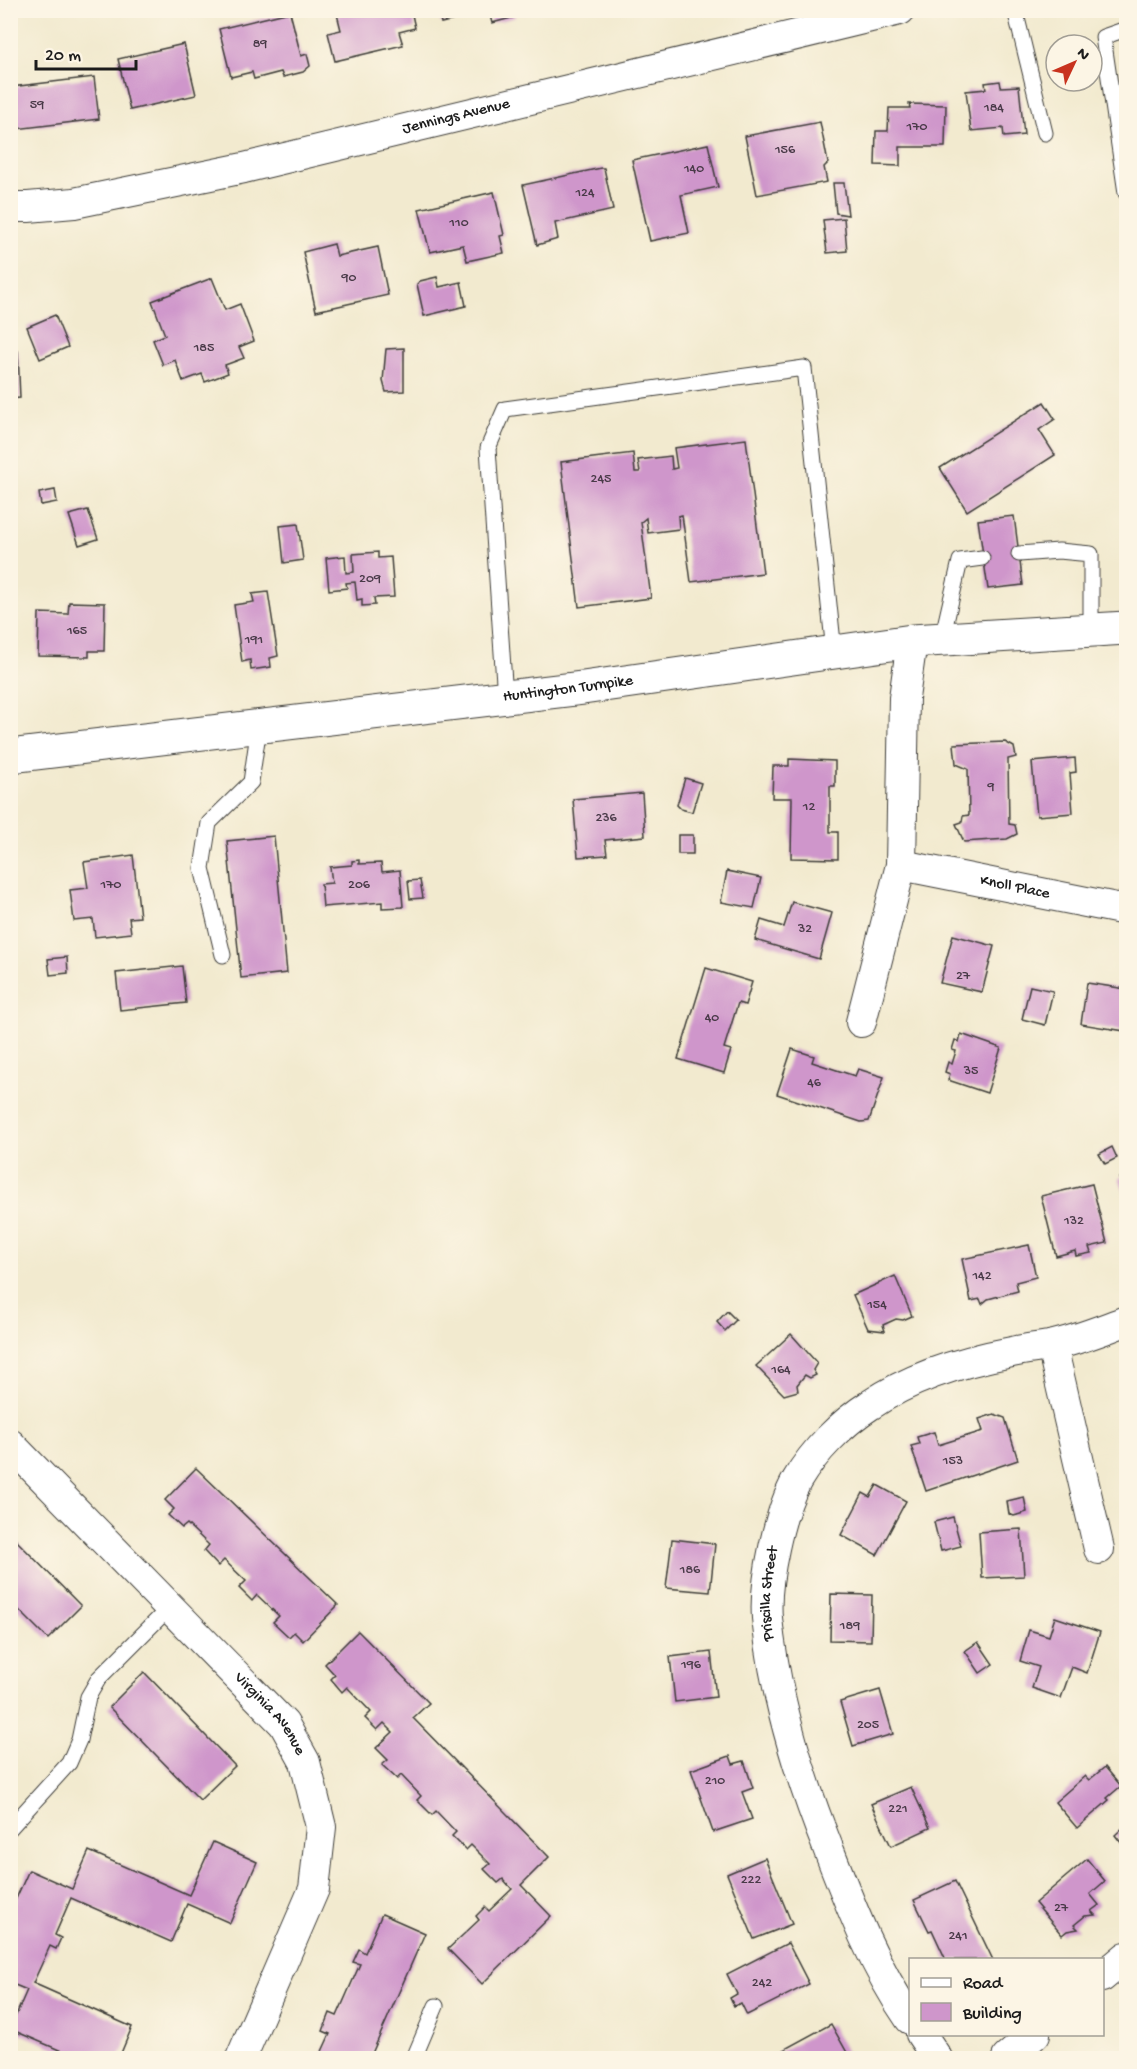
<svg xmlns="http://www.w3.org/2000/svg" width="1137" height="2069" font-family="'Gochi Hand',sans-serif">
	<style>
		.building { fill: #cf96cb }
		.lines { fill: none; stroke-linecap: round; stroke-linejoin: round }
		.service-casing { stroke: #3c3b37; stroke-width: 17 }
		.minor-casing { stroke: #3c3b37; stroke-width: 32 }
		.secondary-casing { stroke: #3c3b37; stroke-width: 35 }
		.service { stroke: #fff; stroke-width: 15 }
		.minor { stroke: #fff; stroke-width: 30 }
		.secondary { stroke: #fff; stroke-width: 33 }
		.labels { text-anchor: middle; dominant-baseline: central; stroke-width: 4.5; stroke-linejoin: round; paint-order: stroke }
		.number-label { font-size: 14px; fill: #493a48 }
		.street-label { font-size: 16px; fill: #1c1c1c; stroke: #fcf5e5 }
	</style>
	<rect width="100%" height="100%" fill="#fcf5e5"/>
	<filter id="ink" filterUnits="userSpaceOnUse"><feTurbulence type="fractalNoise" baseFrequency=".0167" numOctaves="2"/><feDisplacementMap in="SourceGraphic" scale="12" xChannelSelector="R" yChannelSelector="G"/><feConvolveMatrix kernelMatrix="1 2 1 2 8 2 1 2 1" color-interpolation-filters="sRGB"/></filter>
	<filter id="wash" filterUnits="userSpaceOnUse"><feTurbulence type="fractalNoise" baseFrequency=".008" numOctaves="4" result="noise"/><feDisplacementMap in="SourceGraphic" scale="24" xChannelSelector="R" yChannelSelector="G"/><feGaussianBlur stdDeviation="1.35" result="paint"/><feColorMatrix in="noise" values="0 0 0 0 0 0 0 0 0 0 0 0 0 0 0 0 0 1.4 0 .05"/><feComposite in="paint" operator="in"/></filter>
	<g filter="url(#wash)">
		<rect width="100%" height="100%" fill="#f2eacf"/>
		<g id="blocks">
			<g class="building">
				<path d="M336 10H411L415 28 399 32 403 45 335 61 328 33 341 30Z"/>
				<path d="M438 10H513L515 17 492 23 489 12 441 23Z"/>
				<path d="M290 12 301 56 307 54 310 66 303 72 283 77 281 72 254 79 252 72 231 77 219 29Z"/>
				<path d="M184 44 196 95 130 110 118 59Z"/>
				<path d="M94 77 99 119 16 129 11 87Z"/>
				<path d="M1000 81 1001 87 1019 86 1024 135 1004 137 1003 128 971 131 966 91 986 89 985 83Z"/>
				<path d="M909 104 946 105 945 147H900V166L875 165 876 131H888L889 108H910Z"/>
				<path d="M820 122 828 163 824 167 827 182 757 195 745 136Z"/>
				<path d="M708 144 718 187 681 195 689 233 650 241 632 160Z"/>
				<path d="M601 168H604L613 210 555 223 558 239 537 245 523 185Z"/>
				<path d="M833 183H844L848 215 836 213Z"/>
				<path d="M494 192 504 235 500 236 504 253 467 261 463 245 430 252 419 209Z"/>
				<path d="M844 218 847 251 827 253 823 220Z"/>
				<path d="M334 244 337 256 378 247 388 295 316 311 303 252Z"/>
				<path d="M437 277 439 287 461 282 466 306 424 316 417 284 420 281Z"/>
				<path d="M212 278 225 310 240 304 254 341 239 347 244 358 225 365 228 373 205 382 202 374 183 381 175 360 163 365 153 340 165 335 152 301Z"/>
				<path d="M55 315 68 347 40 359 27 327Z"/>
				<path d="M404 348V391L386 392 383 381 386 349Z"/>
				<path d="M10 351H18L20 398 10 399Z"/>
				<path d="M1044 402 1055 419 1039 430 1055 455 967 511 940 468Z"/>
				<path d="M746 439 763 573 691 582 682 515 678 516 679 529 648 533 646 518 641 522 651 598 579 607 561 462 633 453 635 472H640L638 460 671 456 672 469 677 468 674 448Z"/>
				<path d="M55 490 57 502 41 505 39 493Z"/>
				<path d="M88 510 98 539 79 545 69 515Z"/>
				<path d="M1014 516 1023 585 988 589 978 520Z"/>
				<path d="M298 524 303 560 284 563 280 526Z"/>
				<path d="M378 552V558L391 557 394 597 374 598 375 605 362 606V599L357 600 355 582 346 583 347 588 329 590 326 558 345 556 346 573 354 572 353 554Z"/>
				<path d="M268 592 278 656 270 658 271 667 251 670 250 660 242 662 234 605 254 602 252 594Z"/>
				<path d="M69 602 105 603 104 651H89V657L38 656 39 613 68 614Z"/>
				<path d="M1005 742 1014 747 1016 757 1008 759 1009 824 1015 825 1017 834 1007 839 964 842 956 824 962 822 963 816 969 815 968 769 956 764 954 744Z"/>
				<path d="M1075 758 1076 772 1070 773 1073 813 1037 816 1032 762Z"/>
				<path d="M789 759 835 761V786H830V832H838V859L791 858 792 798H772L773 766H789Z"/>
				<path d="M685 778 701 783 692 812 681 809 677 805Z"/>
				<path d="M642 793 645 836 605 840 607 855 578 857 573 799Z"/>
				<rect x="678" y="835" width="15" height="19"/>
				<path d="M274 836 287 973 241 978 227 841Z"/>
				<path d="M133 855 140 917 129 918 131 933 95 937 93 919 74 921 70 890 88 888 84 862Z"/>
				<path d="M359 860V864L381 863 382 872 400 870 403 907 382 908V902L323 907 321 884 332 883 330 867 352 865V861Z"/>
				<path d="M727 871 761 878 754 908 721 902Z"/>
				<path d="M420 880 423 898 410 899 408 881Z"/>
				<path d="M792 902 832 913 819 959 755 940 761 920 784 927Z"/>
				<path d="M953 935 994 946 982 992 940 983Z"/>
				<path d="M67 957 68 973 50 975 48 959Z"/>
				<path d="M182 966 186 1003 120 1010 116 973Z"/>
				<path d="M706 968 752 982 745 1005 738 1003 724 1048 731 1050 724 1073 678 1059Z"/>
				<path d="M1087 983 1126 989 1125 1031 1081 1024Z"/>
				<path d="M1030 986 1053 991 1045 1025 1022 1019Z"/>
				<path d="M961 1034 1001 1048 987 1093 948 1080 950 1074 945 1072 948 1062 952 1064 956 1051 952 1050 955 1040 959 1042Z"/>
				<path d="M792 1049 814 1056 812 1062 855 1076 858 1069 884 1077 869 1121 861 1122 777 1094Z"/>
				<path d="M1112 1147 1117 1158 1105 1164 1099 1154Z"/>
				<path d="M1126 1175V1197L1119 1178Z"/>
				<path d="M1092 1184 1107 1243 1089 1247 1091 1253 1076 1256 1075 1251 1056 1256 1041 1196Z"/>
				<path d="M1029 1245 1036 1277 1016 1282 1018 1291 988 1299 982 1304 980 1299 971 1301 962 1259Z"/>
				<path d="M895 1276 912 1316 903 1320 896 1319 883 1325 885 1331 868 1329 853 1295Z"/>
				<path d="M727 1311 736 1320 725 1331 717 1322Z"/>
				<path d="M791 1334 817 1363 813 1370 816 1375 810 1378 805 1375 797 1385 798 1391 784 1395 756 1366Z"/>
				<path d="M1126 1379V1405L1120 1388 1125 1386 1123 1380Z"/>
				<path d="M994 1414 1005 1418 1018 1460 926 1491 911 1446 919 1444 917 1437 934 1432 938 1445 983 1431 979 1419Z"/>
				<path d="M196 1468 338 1605 303 1641 294 1632 289 1637 273 1622 279 1616 257 1595 252 1601 239 1588 246 1581 224 1560 218 1566 204 1551 209 1545 187 1524 182 1528 168 1515 174 1509 165 1500Z"/>
				<path d="M877 1485 906 1501 877 1555 841 1535 863 1493 870 1497Z"/>
				<path d="M1024 1497 1027 1512 1014 1516 1009 1514 1007 1501Z"/>
				<path d="M953 1517 961 1546 941 1551 934 1522Z"/>
				<path d="M1021 1529 1024 1576 982 1578 979 1532Z"/>
				<path d="M10 1534 81 1606 48 1639 10 1601Z"/>
				<path d="M672 1539 715 1544 710 1592 666 1588Z"/>
				<path d="M831 1594 872 1595 871 1641 830 1640Z"/>
				<path d="M1055 1617 1100 1632 1087 1673 1072 1667 1061 1698 1032 1688 1039 1667 1020 1661 1029 1630 1049 1636Z"/>
				<path d="M358 1631 429 1703 413 1718 549 1857 521 1885 551 1916 482 1984 448 1949 479 1920 476 1916 485 1907 489 1911 512 1889 503 1879 498 1883 484 1869 490 1864 471 1845 466 1850 452 1836 456 1832 436 1811 432 1815 417 1800 421 1796 401 1775 397 1779 382 1765 388 1760 376 1748 393 1732 384 1723 377 1730 365 1718 371 1712 347 1687 342 1692 331 1679 335 1675 325 1664Z"/>
				<path d="M978 1642 993 1664 980 1673 965 1651Z"/>
				<path d="M711 1652 716 1697 675 1702 670 1657Z"/>
				<path d="M144 1672 235 1766 200 1800 109 1707Z"/>
				<path d="M880 1690 893 1734 853 1746 840 1702Z"/>
				<path d="M730 1756 733 1764 744 1761 753 1788 742 1792 752 1819 713 1832 691 1770Z"/>
				<path d="M1105 1767 1121 1786 1107 1798 1109 1800 1077 1828 1055 1802 1085 1776 1089 1780Z"/>
				<path d="M911 1787 930 1828 891 1846 871 1804Z"/>
				<path d="M1126 1825V1849L1115 1835Z"/>
				<path d="M213 1842 257 1862 230 1923 187 1904 171 1942 71 1898 55 1935 61 1938 56 1949 50 1946 33 1983 132 2027 119 2058H78L10 2029 27 1990 10 1983V1912L29 1870 72 1889 89 1851 189 1895Z"/>
				<path d="M765 1858 792 1924 754 1939 727 1874Z"/>
				<path d="M1087 1859 1105 1881 1090 1894 1099 1905 1091 1911 1095 1915 1085 1916 1074 1925 1078 1929 1067 1931 1062 1935 1035 1903Z"/>
				<path d="M955 1881 993 1960H946L932 1930 929 1931 914 1900Z"/>
				<path d="M382 1914 425 1933 370 2058H319L330 2034 323 2031 330 2013 337 2016 360 1964 353 1962 359 1949 365 1953Z"/>
				<path d="M788 1943 809 1984 747 2015 741 2003 734 2006 730 1998 737 1994 727 1974Z"/>
				<path d="M831 2024 850 2058H773L772 2056Z"/>
			</g>
		</g>
	</g>
	<g filter="url(#ink)">
		<use href="#blocks" fill-opacity="0" stroke="#3c3b37" stroke-width="1.5"/>
		<g class="lines">
			<defs>
				<g id="service">
					<path d="M1015 10 1045 133"/>
					<path d="M1126 29 1103 37 1126 193"/>
					<path d="M1019 554 1059 551 1091 554V630"/>
					<path d="M942 639 960 561 982 558"/>
					<path d="M505 697 488 448 505 409 804 368 834 652"/>
					<path d="M223 955 202 868 209 823 251 782 259 726"/>
					<path d="M10 1828 69 1763 79 1740 88 1697 99 1678 170 1607"/>
					<path d="M414 2058 436 2006"/>
				</g>
				<g id="minor">
					<path id="s1" d="M10 207H28L74 203 244 168 900 10"/>
					<path id="s2" d="M901 865 1126 910"/>
					<path d="M861 1022 901 865 904 698 912 641"/>
					<path d="M1052 1346 1099 1549"/>
					<path id="s3" d="M10 1444 284 1724 305 1762 321 1827 314 1889 241 2058"/>
					<path d="M1102 1977 1126 1957"/>
					<path id="s4" d="M910 2019C874 1967 851 1907 828 1848 799 1775 775 1697 767 1618 764 1582 779 1512 797 1480 814 1451 842 1423 870 1405 911 1377 963 1361 1012 1352 1024 1349 1037 1348 1049 1346 1075 1341 1101 1330 1126 1321"/>
					<path d="M921 2034 937 2058"/>
					<path d="M1007 2058 1035 2034"/>
				</g>
				<g id="secondary">
					<path id="s5" d="M10 756 583 688 912 641 1126 628"/>
				</g>
			</defs>
			<use href="#service" class="service-casing"/>
			<use href="#minor" class="minor-casing"/>
			<use href="#secondary" class="secondary-casing"/>
			<use href="#service" class="service"/>
			<use href="#minor" class="minor"/>
			<use href="#secondary" class="secondary"/>
		</g>
	</g>
	<g class="labels">
		<g class="number-label">
			<text x="260" y="44">89</text>
			<text x="37" y="105">59</text>
			<text x="994" y="108">184</text>
			<text x="917" y="127">170</text>
			<text x="785" y="150">156</text>
			<text x="694" y="169">140</text>
			<text x="585" y="193">124</text>
			<text x="459" y="223">110</text>
			<text x="349" y="278">90</text>
			<text x="204" y="348">185</text>
			<text x="601" y="479">245</text>
			<text x="370" y="579">209</text>
			<text x="77" y="631">165</text>
			<text x="254" y="640">191</text>
			<text x="991" y="787">9</text>
			<text x="809" y="807">12</text>
			<text x="606" y="818">236</text>
			<text x="111" y="885">170</text>
			<text x="359" y="885">206</text>
			<text x="805" y="929">32</text>
			<text x="963" y="976">27</text>
			<text x="712" y="1018">40</text>
			<text x="971" y="1071">35</text>
			<text x="814" y="1083">46</text>
			<text x="1074" y="1221">132</text>
			<text x="982" y="1276">142</text>
			<text x="877" y="1305">154</text>
			<text x="781" y="1370">164</text>
			<text x="953" y="1461">153</text>
			<text x="690" y="1570">186</text>
			<text x="850" y="1626">189</text>
			<text x="691" y="1665">196</text>
			<text x="868" y="1725">205</text>
			<text x="715" y="1781">210</text>
			<text x="898" y="1809">221</text>
			<text x="751" y="1880">222</text>
			<text x="1061" y="1908">27</text>
			<text x="958" y="1936">241</text>
			<text x="762" y="1983">242</text>
		</g>
		<g class="street-label">
			<text stroke="none"><textPath href="#s1" startOffset="456">Jennings Avenue</textPath></text>
			<text stroke="none"><textPath href="#s5" startOffset="562">Huntington Turnpike</textPath></text>
			<text stroke="none"><textPath href="#s2" startOffset="116">Knoll Place</textPath></text>
			<text stroke="none"><textPath href="#s4" startOffset="453">Priscilla Street</textPath></text>
			<text stroke="none"><textPath href="#s3" startOffset="375">Virginia Avenue</textPath></text>
		</g>
	</g>
	<rect width="1137" height="2069" fill="none" stroke="#fcf5e5" stroke-width="36"/>
	<rect x="909" y="1958" width="195" height="78" fill="#fcf5e5" stroke="#a29e95" stroke-width="1.5"/>
	<rect x="921" y="1978" width="30" height="9" fill="#ffffff" stroke="#a29e95" stroke-width="1.5"/>
	<text x="963" y="1988" font-size="18" fill="#1c1c1c">Road</text>
	<rect x="921" y="2003" width="30" height="18" fill="#cf96cb" stroke="#a29e95" stroke-width="1.5"/>
	<text x="963" y="2018" font-size="18" fill="#1c1c1c">Building</text>
	<g transform="translate(1074 63) rotate(46)"><circle r="28" fill="#fcf5e5" stroke="#a29e95" stroke-width="1.5"/>
	<path d="M0-4.5L10 22L0 15L-10 22Z" fill="#c8321e"/>
	<text y="-9" font-size="16" font-weight="bold" text-anchor="middle" fill="#1c1c1c">N</text>
	</g>
	<path d="M36 60v9h100v-9" fill="none" stroke="#1c1c1c" stroke-width="3"/>
	<text x="45" y="60" font-size="18" fill="#1c1c1c" stroke="#fcf5e5" stroke-width="4.5" paint-order="stroke">20 m</text>
</svg>
